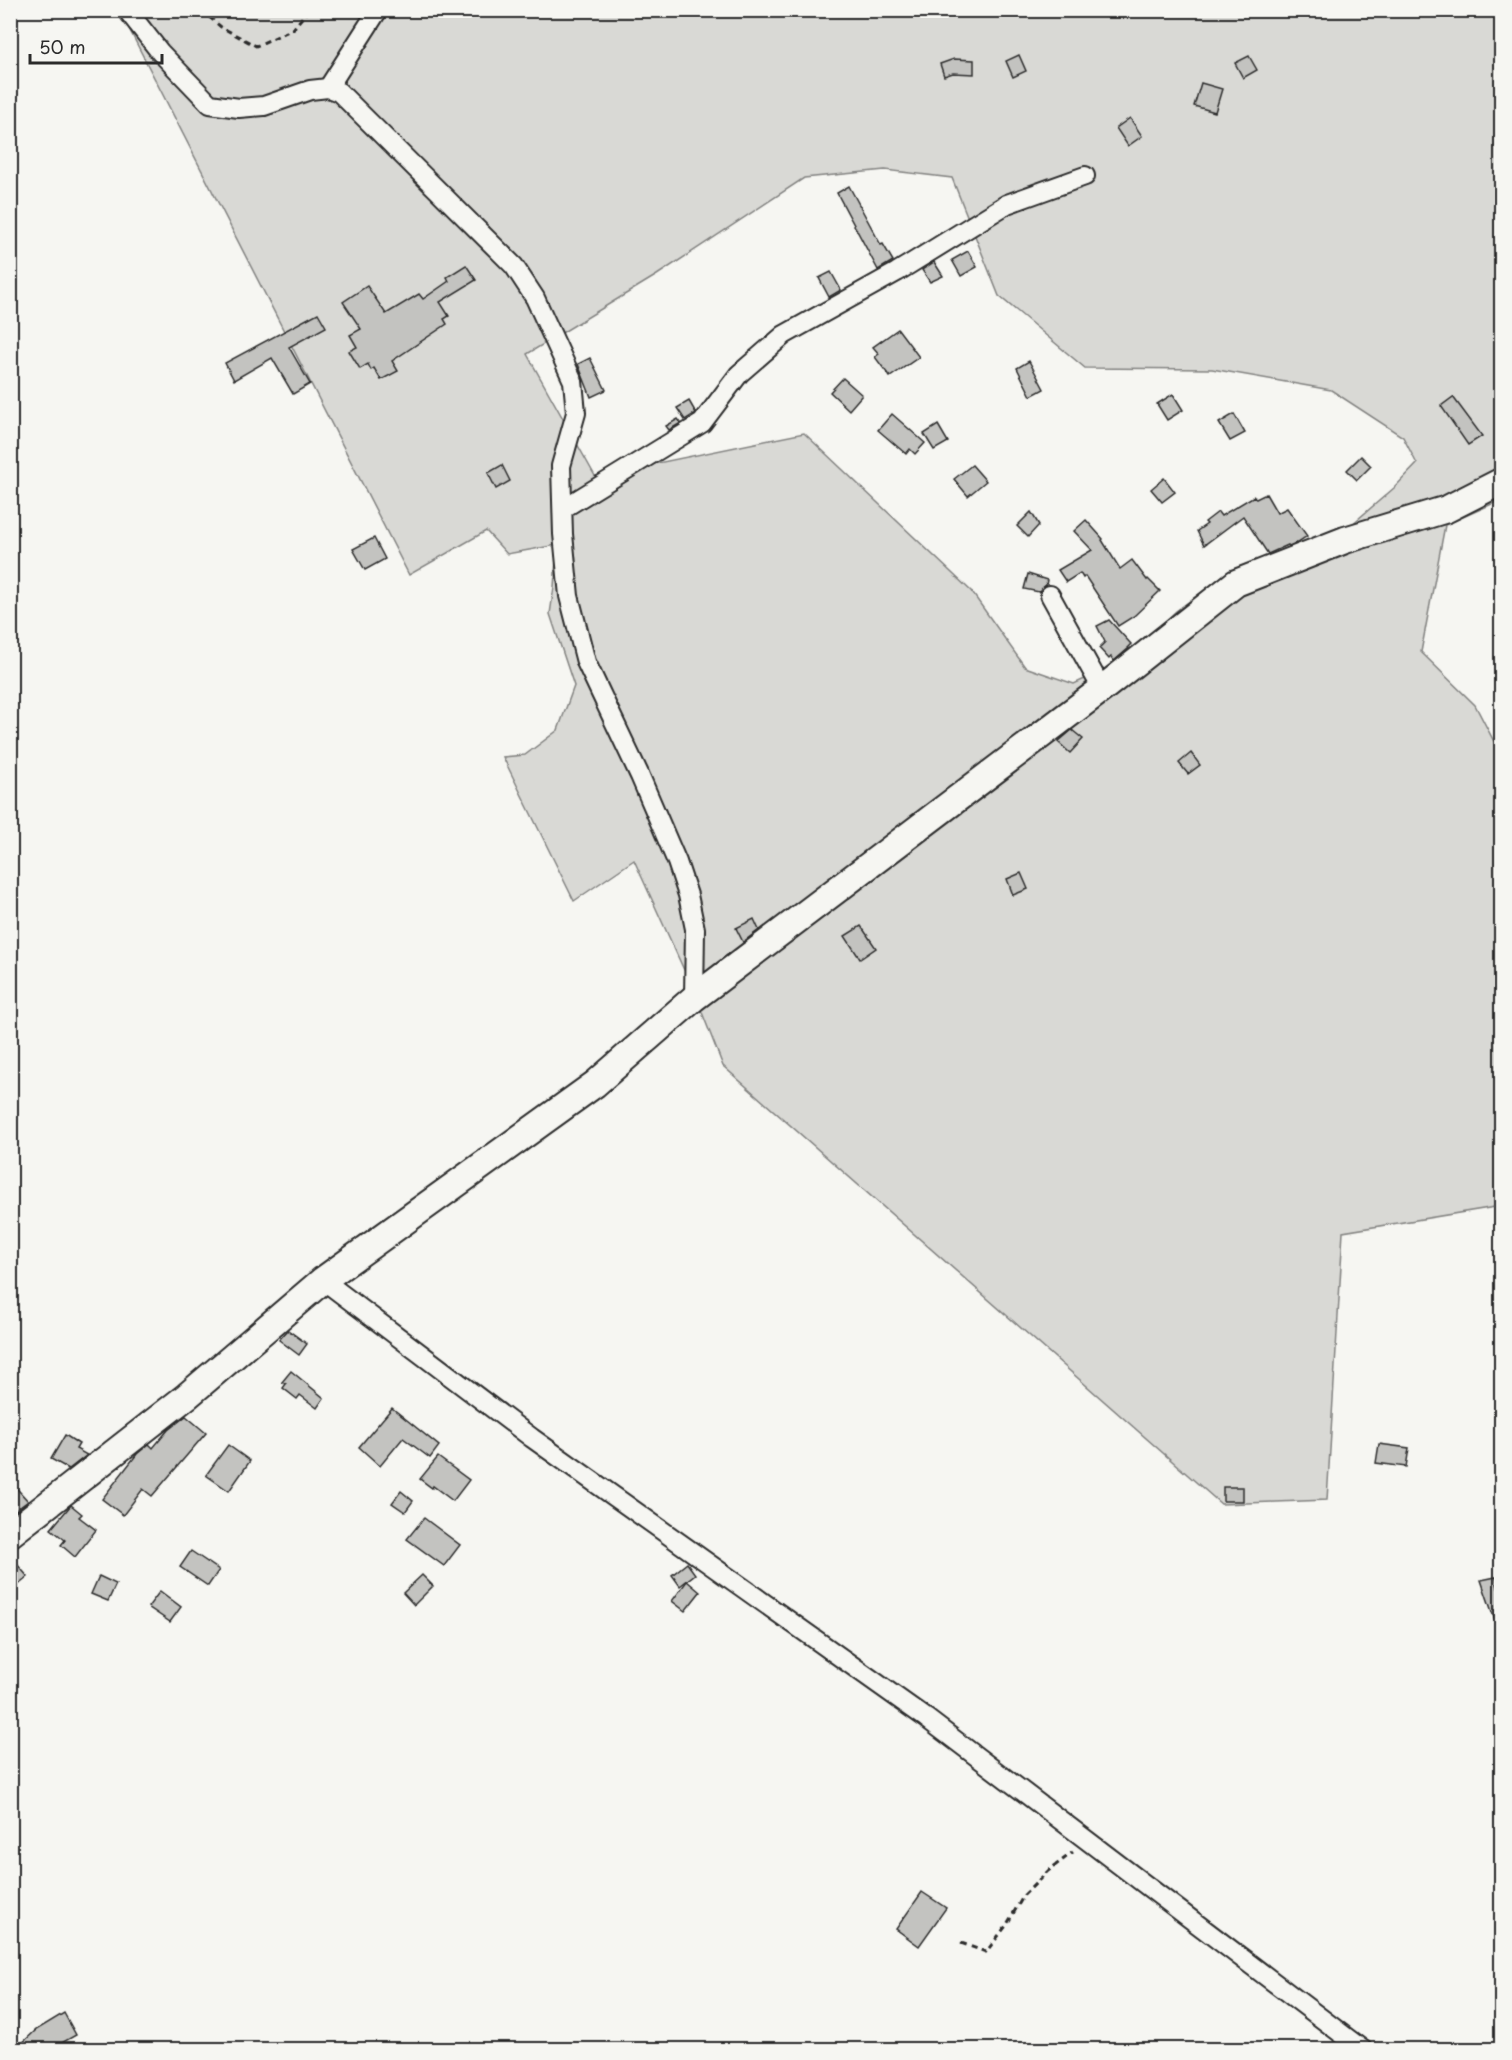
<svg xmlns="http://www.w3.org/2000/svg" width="1512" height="2060" font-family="'Playpen Sans',sans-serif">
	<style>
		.green { fill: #d9d9d5; stroke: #828280; stroke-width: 1.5; fill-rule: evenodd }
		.building { fill: #c3c3c0; stroke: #2b2b2b; stroke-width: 1.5 }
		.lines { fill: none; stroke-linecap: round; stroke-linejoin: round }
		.street-casing { stroke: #2b2b2b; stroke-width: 22 }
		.secondary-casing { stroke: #2b2b2b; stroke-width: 30 }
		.path { stroke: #2b2b2b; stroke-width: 3; stroke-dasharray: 6 4.5; stroke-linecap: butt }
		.street { stroke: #f6f6f2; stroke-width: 18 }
		.secondary { stroke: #f6f6f2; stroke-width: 26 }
	</style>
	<rect width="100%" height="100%" fill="#f6f6f2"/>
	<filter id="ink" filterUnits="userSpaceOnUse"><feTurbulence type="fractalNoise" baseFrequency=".0167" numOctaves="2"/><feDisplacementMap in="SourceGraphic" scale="12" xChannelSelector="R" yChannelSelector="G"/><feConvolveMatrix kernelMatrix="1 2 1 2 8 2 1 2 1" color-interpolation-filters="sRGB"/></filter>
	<g filter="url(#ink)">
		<path class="green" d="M120 11H1501V500L1445 525 1421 652 1475 705 1501 755V1206L1343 1232 1327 1500 1221 1504 723 1066 694 992 634 860 574 901 503 757 525 755 558 730 574 686 550 614 554 587 557 545 507 554 486 531 409 575ZM885 170 952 178 999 296 1085 368 1212 369 1331 390 1403 437 1417 464 1394 488 1336 538 1232 570 1176 611 1146 639 1111 667 1074 684 1025 667 971 591 804 433 595 476 527 354 657 275 804 178Z"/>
		<g class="building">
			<path d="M1019 55 1026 71 1013 77 1006 61Z"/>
			<path d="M1249 56 1257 70 1243 78 1235 63Z"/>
			<path d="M954 59 974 60V74L953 73 944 76 940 64Z"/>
			<path d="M1201 83 1222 89 1215 112 1194 106Z"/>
			<path d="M1130 118 1142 136 1128 146 1116 128Z"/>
			<path d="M849 186 881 245 883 244 893 261 878 270 837 193Z"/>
			<path d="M968 251 977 267 961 276 952 260Z"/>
			<path d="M934 262 943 276 930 282 922 270Z"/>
			<path d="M466 265 476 280 440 302 449 316 444 319 447 324 392 361 398 371 381 380 374 368 371 370 368 364 360 369 349 351 357 347 350 335 361 329 343 302 367 286 386 314 419 294 423 299 449 281 447 277Z"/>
			<path d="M831 272 841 290 829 297 819 278Z"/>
			<path d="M318 313 326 327 289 347 310 384 293 394 272 358 234 380 225 363Z"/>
			<path d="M898 329 919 357 890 377 875 357 879 354 873 347Z"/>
			<path d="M590 358 606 390 591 397 578 364Z"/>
			<path d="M1029 361 1044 389 1031 396 1017 368Z"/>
			<path d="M843 378 862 395 849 410 830 392Z"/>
			<path d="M1173 394 1183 410 1167 420 1157 404Z"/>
			<path d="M1453 397 1482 436 1468 445 1441 406Z"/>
			<path d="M689 401 696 413 685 420 677 408Z"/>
			<path d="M892 414 925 443 915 454 910 449 906 454 878 430Z"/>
			<path d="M1234 414 1245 433 1230 441 1219 423Z"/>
			<path d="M678 419 681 423 669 430 666 426Z"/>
			<path d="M938 425 948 442 934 450 924 434Z"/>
			<path d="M1361 456 1371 466 1357 480 1347 470Z"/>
			<path d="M502 465 510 481 496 489 488 473Z"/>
			<path d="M972 465 986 481 968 496 954 479Z"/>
			<path d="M1164 478 1175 492 1162 502 1151 489Z"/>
			<path d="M1266 494 1277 513 1287 508 1307 536 1298 542 1289 546 1288 545 1268 554 1243 516 1204 545 1197 531 1207 524 1205 522 1218 512 1221 516 1254 496 1256 499Z"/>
			<path d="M1031 512 1039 525 1028 537 1017 526Z"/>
			<path d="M1086 520 1103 539 1102 540 1120 569 1132 560 1147 580 1148 579 1160 591 1134 616 1118 626 1085 576 1083 578 1080 573 1066 582 1058 570 1092 550 1074 531Z"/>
			<path d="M374 538 385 559 365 570 353 549Z"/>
			<path d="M1028 574 1047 580 1046 585 1039 592 1024 589Z"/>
			<path d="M1109 620 1131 644 1128 647 1129 648 1114 661 1111 657 1109 659 1099 648 1105 642 1097 626Z"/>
			<path d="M1072 730 1083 739 1070 753 1058 742Z"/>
			<path d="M1191 753 1200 765 1188 774 1179 763Z"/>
			<path d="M1021 873 1028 889 1013 895 1007 879Z"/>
			<path d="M754 919 759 930 743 942 736 928Z"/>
			<path d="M861 926 876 948 860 959 845 936Z"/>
			<path d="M288 1330 307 1344 299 1355 279 1340Z"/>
			<path d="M291 1371 324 1398 317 1408 300 1395 297 1399 283 1388 286 1384 282 1382Z"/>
			<path d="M392 1408 439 1446 430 1458 403 1438 380 1466 359 1447Z"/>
			<path d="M186 1416 206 1433 152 1496 143 1489 123 1515 102 1499 137 1454 149 1444 153 1448 168 1430Z"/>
			<path d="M65 1435 79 1444 76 1449 87 1455 69 1469 51 1459Z"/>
			<path d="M1379 1444 1409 1448 1406 1467 1376 1463Z"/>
			<path d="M228 1445 250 1461 229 1491 206 1475Z"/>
			<path d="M438 1457 469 1480 453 1501 433 1486 432 1488 420 1479Z"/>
			<path d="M10 1481 28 1501 16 1510 10 1503Z"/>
			<rect x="1223" y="1487" width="20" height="14"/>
			<path d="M401 1491 413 1501 405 1512 392 1503Z"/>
			<path d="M71 1505 82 1514 79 1517 96 1530 75 1557 61 1545 65 1540 51 1529Z"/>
			<path d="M424 1518 460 1545 444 1566 407 1539Z"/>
			<path d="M191 1551 219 1570 208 1586 180 1567Z"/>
			<path d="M10 1556 28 1577 10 1592Z"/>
			<path d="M687 1563 695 1574 680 1586 672 1575Z"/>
			<path d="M422 1575 433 1586 414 1605 403 1593Z"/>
			<path d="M99 1576 116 1584 108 1601 91 1594Z"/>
			<path d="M1496 1577 1498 1588 1502 1587V1631L1499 1632 1481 1580Z"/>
			<path d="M687 1581 700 1592 685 1611 672 1601Z"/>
			<path d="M160 1591 181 1607 170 1622 148 1607Z"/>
			<path d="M922 1892 946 1908 919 1946 896 1929Z"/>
			<path d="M64 2013 76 2035 51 2049H16L36 2030Z"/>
		</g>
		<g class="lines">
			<defs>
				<g id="street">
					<path d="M127 10 160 52 210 104 239 108 264 106 310 90 328 88 339 92 514 266 535 298 573 381 576 413 561 466 563 534 569 596 586 662 640 776 677 862 688 895 695 929 694 998"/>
					<path d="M328 88 378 10"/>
					<path d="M564 508 702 423 739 374 784 335 897 272 1007 204 1085 176"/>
					<path d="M1050 595 1102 689"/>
					<path d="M323 1280 532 1438 926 1718 1363 2050"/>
				</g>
				<path id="secondary" d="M10 1534 187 1396 323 1280 595 1084 694 998 1102 689 1236 583 1345 540 1447 509 1502 481"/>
			</defs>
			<use href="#street" class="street-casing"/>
			<use href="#secondary" class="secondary-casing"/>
			<g class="path">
				<path d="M201 10 221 27 256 46 293 29 308 10"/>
				<path d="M961 1943 986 1952 1006 1926 1024 1895 1048 1871 1073 1852"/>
			</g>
			<use href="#street" class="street"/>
			<use href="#secondary" class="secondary"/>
		</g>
	</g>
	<rect width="1512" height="2060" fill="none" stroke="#f6f6f2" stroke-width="36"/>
	<rect x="18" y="18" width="1476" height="2024" fill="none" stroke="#2b2b2b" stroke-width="2" filter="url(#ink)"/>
	<path d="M30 54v9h132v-9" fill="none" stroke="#2b2b2b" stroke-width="3"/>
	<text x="39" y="54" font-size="18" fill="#2b2b2b" stroke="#f6f6f2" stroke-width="4.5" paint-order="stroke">50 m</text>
</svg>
